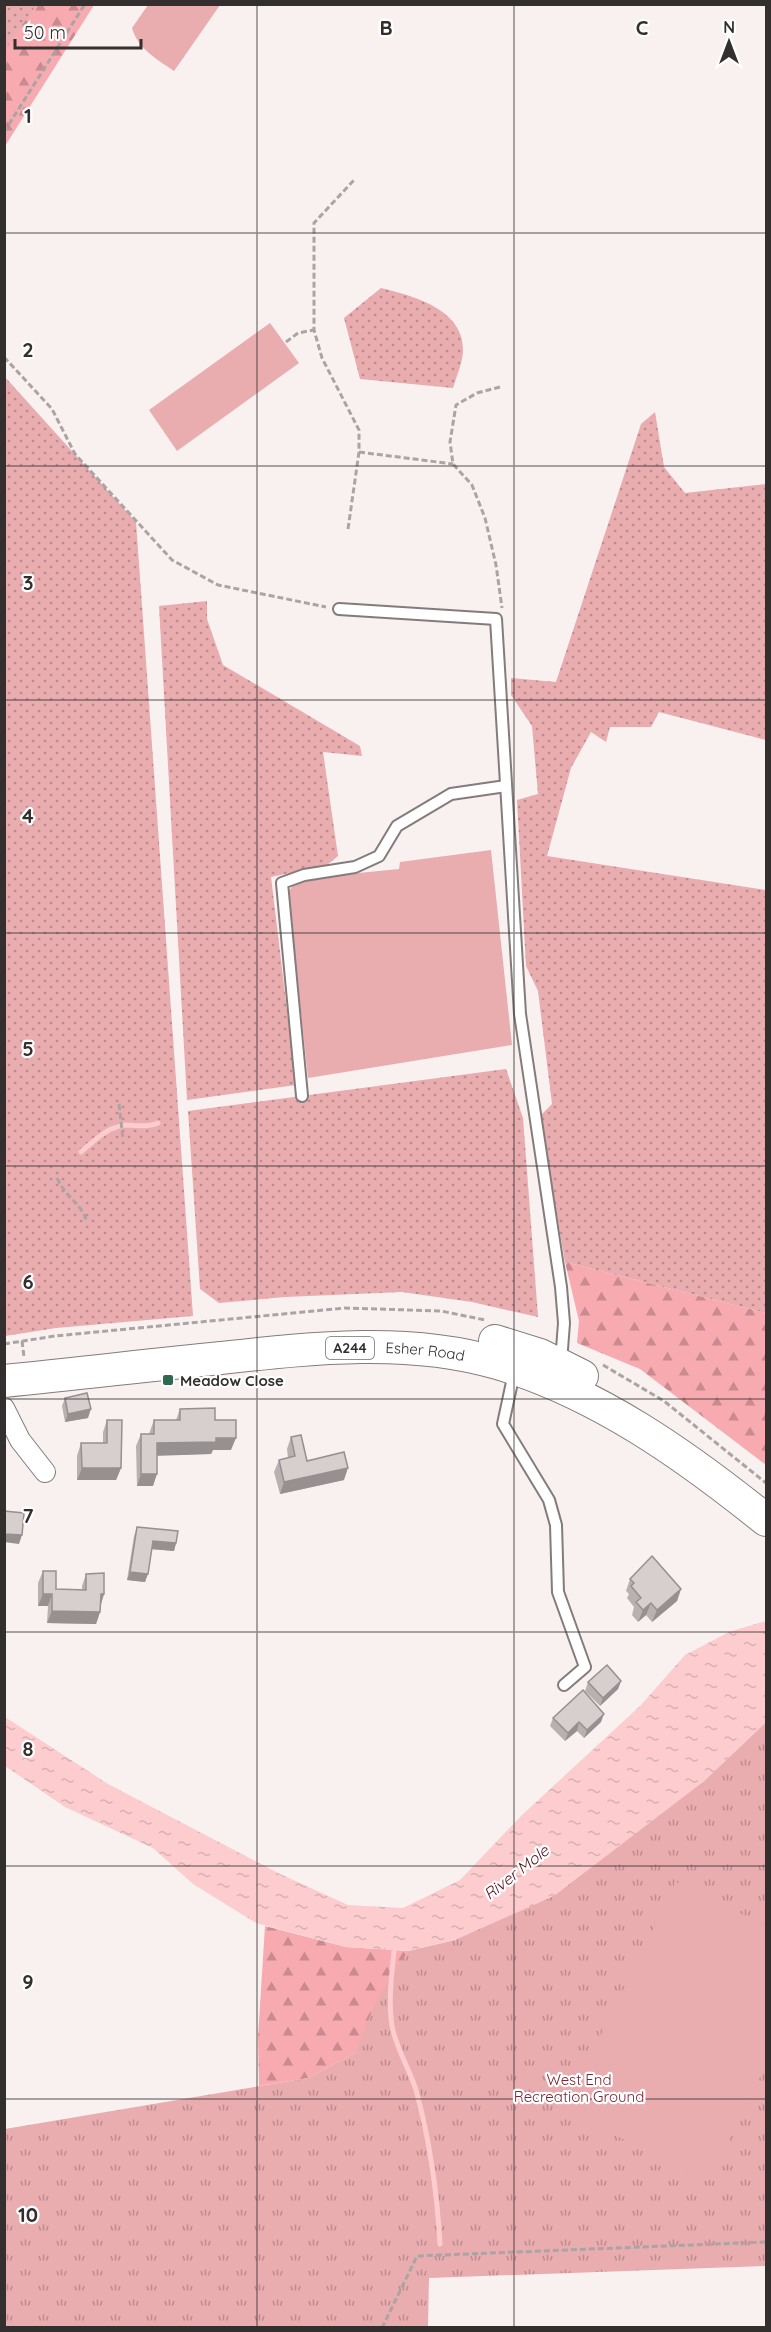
<svg xmlns="http://www.w3.org/2000/svg" width="771" height="2332" font-family="Quicksand,sans-serif">
	<style>
		.grass { fill: url(#grass-dots) }
		.forest { fill: url(#forest-firs) }
		.park { fill: url(#park-tufts) }
		.pitch { fill: #e9acaf }
		.water { fill: url(#water-ripples) }
		.lines { fill: none; stroke-linecap: round; stroke-linejoin: round }
		.stream { stroke: #fcccce; stroke-width: 5 }
		.service-casing { stroke: #847c7c; stroke-width: 14 }
		.minor-casing { stroke: #847c7c; stroke-width: 22 }
		.primary-casing { stroke: #847c7c; stroke-width: 34 }
		.path { stroke: #aca4a4; stroke-width: 3; stroke-dasharray: 6 3; stroke-linecap: butt }
		.service { stroke: #fff; stroke-width: 10 }
		.minor { stroke: #fff; stroke-width: 20 }
		.primary { stroke: #fff; stroke-width: 32 }
		.wall { fill: #b9b1b1 }
		.shaded-wall { fill: #969090 }
		.building { fill: #d7cece; stroke: #969090; stroke-width: 1.5 }
		.grid { fill: none; stroke: #332f2f; stroke-width: 1.5; stroke-opacity: 0.55 }
		.poi-dot { fill: #2f6952; stroke: #fff; stroke-width: 2 }
		.labels { text-anchor: middle; dominant-baseline: central; stroke-width: 4.5; stroke-linejoin: round; paint-order: stroke }
		.shield { fill: #fff; stroke: #706d6d; stroke-width: 1.5 }
		.shield-label { font-size: 14px; font-weight: bold; fill: #332f2f }
		.street-label { font-size: 15px; fill: #332f2f; stroke: #fff }
		.poi-label { font-size: 15px; font-weight: bold; fill: #332f2f; stroke: #fff; text-anchor: start }
		.park-label { font-size: 15px; fill: #7d2532; stroke: #fff }
		.water-label { font-size: 16px; font-style: italic; fill: #500d1a; stroke: #fff }
		.grid-label { font-size: 20px; text-anchor: middle; font-weight: bold; fill: #332f2f; stroke: #fff; stroke-width: 4.5; stroke-linejoin: round; paint-order: stroke }
	</style>
	<defs>
		<pattern id="grass-dots" width="8" height="8" patternUnits="userSpaceOnUse" patternTransform="scale(1.5)"><rect width="8" height="8" fill="#e9acaf"/><path d="M2 2h.1M6 6h.1" fill="none" stroke="#bd8c8f" stroke-width="1.8" stroke-linecap="round"/></pattern>
		<pattern id="forest-firs" width="22" height="20" patternUnits="userSpaceOnUse" patternTransform="scale(1.5)"><rect width="22" height="20" fill="#f7aaaf"/><path d="M5 1l3.5 6h-7zM16 11l3.5 6h-7z" fill="#c98b8f"/></pattern>
		<pattern id="park-tufts" width="24" height="20" patternUnits="userSpaceOnUse" patternTransform="scale(1.5)"><rect width="24" height="20" fill="#e9acaf"/><path d="M3 7l-1-3M5 7V3M7 7l1-3M15 17l-1-3M17 17v-4M19 17l1-3" fill="none" stroke="#bd8c8f"/></pattern>
		<pattern id="water-ripples" width="26" height="14" patternUnits="userSpaceOnUse" patternTransform="scale(1.5)"><rect width="26" height="14" fill="#fcccce"/><path d="M2 4q2-2 4 0t4 0M15 11q2-2 4 0t4 0" fill="none" stroke="#d8b0b1"/></pattern>
	</defs>
	<rect width="100%" height="100%" fill="#f9f0f0"/>
	<g class="grass">
		<path d="M5 5H72L5 112Z"/>
		<path d="M381 288C413 296 465 309 463 352 462 364 456 377 453 388L360 379 344 318Z"/>
		<path d="M5 377 136 522 193 1316 56 1328 5 1336Z"/>
		<path d="M655 412 664 467 685 493 766 484V740L659 712 651 727H610L606 742 591 732 571 768 547 856 766 890V1313L565 1262 540 1116 552 1104 538 991 526 966 517 800 538 794 532 726 511 695V678L556 682 641 424Z"/>
		<path d="M207 601V619L223 665 360 746 362 756 323 752 338 856 327 865 271 877 296 1085 187 1100 159 606Z"/>
		<path d="M506 1069 523 1118 538 1317 472 1302 402 1292 285 1297 219 1303 200 1289 188 1111Z"/>
	</g>
	<g class="forest">
		<path d="M36 5H94L5 146V50Z"/>
		<path d="M565 1262 766 1313V1465L640 1369 577 1343 579 1321Z"/>
		<path d="M265 1926 346 1947 408 1951 355 2053 308 2078 259 2086 258 2037Z"/>
	</g>
	<path class="park" d="M766 1722V2266L429 2278 428 2327 5 2328V2129L308 2078 355 2053 377 1999 408 1951 455 1940 703 1782Z"/>
	<g class="pitch">
		<path d="M148 5V4L220 5 174 71C157 59 138 49 132 28Z"/>
		<path d="M270 323 299 363 177 451 149 410Z"/>
		<path d="M491 850 512 1045 308 1078 288 892 298 879 399 869 400 862Z"/>
		<path d="M676 1882 766 1926V2065L709 2181 564 2110Z"/>
	</g>
	<path class="water" d="M766 1621V1722L703 1782 554 1896 455 1940 408 1951 346 1947 256 1923 193 1884 153 1848 65 1807 5 1766V1717L108 1784 280 1874 348 1905 403 1908 460 1880 522 1815 641 1705 685 1655 729 1632Z"/>
	<g class="lines">
		<g class="stream">
			<path d="M81 1152C94 1141 107 1127 125 1125 137 1125 147 1128 158 1123"/>
			<path d="M395 1943C392 1969 388 2000 392 2026 396 2048 409 2068 416 2090 430 2141 437 2191 440 2244"/>
		</g>
		<defs>
			<g id="service">
				<path d="M339 609 496 619 520 1014 561 1287 564 1323 561 1362"/>
				<path d="M302 1096 282 883 304 875 355 867 379 856 397 826 451 794 506 786"/>
				<path d="M514 1373 503 1424 549 1500 556 1525 558 1592 585 1667 564 1685"/>
			</g>
			<path id="minor" d="M4 1408 20 1440 45 1472"/>
			<g id="primary">
				<path d="M495 1341 540 1355 582 1376"/>
				<path id="s1" d="M4 1381C77 1374 149 1365 221 1358 312 1348 408 1337 497 1363 598 1393 685 1455 766 1520"/>
			</g>
		</defs>
		<use href="#service" class="service-casing"/>
		<use href="#minor" class="minor-casing"/>
		<use href="#primary" class="primary-casing"/>
		<g class="path">
			<path d="M4 132 85 4"/>
			<path d="M286 342 298 333 314 330"/>
			<path d="M4 357 52 409 75 454 172 560 218 585 326 607"/>
			<path d="M500 387 477 393 456 405 450 442 453 464 472 485 485 518 496 565 502 608"/>
			<path d="M359 452 453 464"/>
			<path d="M348 529 359 452V430L322 358 314 330V223L354 180"/>
			<path d="M119 1104 123 1139"/>
			<path d="M57 1178C66 1198 80 1201 87 1222"/>
			<path d="M22 1341 24 1357"/>
			<path d="M4 1344 55 1336 345 1308 441 1311 485 1320"/>
			<path d="M603 1365 664 1401 766 1483"/>
			<path d="M382 2328 417 2256 766 2242"/>
		</g>
		<use href="#service" class="service"/>
		<use href="#minor" class="minor"/>
		<use href="#primary" class="primary"/>
	</g>
	<g class="wall">
		<path d="M65 1398 88 1418 65 1422 62 1406Z"/>
		<path d="M180 1409 215 1420 231 1450H213L211 1454 157 1455 153 1486H137L136 1446 141 1434H149L154 1420H176Z"/>
		<path d="M107 1420 121 1468 116 1480H77V1456L81 1443H103V1432Z"/>
		<path d="M291 1437 307 1461 344 1480 280 1494 274 1472 279 1460 288 1458 287 1449Z"/>
		<path d="M137 1527 176 1543 174 1551 152 1549 145 1582 127 1580 134 1536Z"/>
		<path d="M43 1571 56 1589 82 1590V1586L86 1574 104 1594 101 1605 100 1612 96 1624 47 1623 48 1606H38V1583Z"/>
		<path d="M630 1579 681 1589 677 1601 652 1622 646 1615 638 1622 632 1615 634 1607 627 1598 629 1594 626 1591Z"/>
		<path d="M621 1681 618 1689 600 1706 585 1691 588 1682Z"/>
		<path d="M553 1718 601 1722 584 1738 577 1731 565 1741 550 1726Z"/>
	</g>
	<g class="shaded-wall">
		<path d="M91 1409 88 1418 65 1422 68 1414Z"/>
		<path d="M216 1438H236L231 1450H213L211 1454 153 1456 157 1443Z"/>
		<path d="M82 1468H121L116 1480H77Z"/>
		<path d="M348 1468 344 1480 280 1494 284 1482Z"/>
		<path d="M141 1474H157L153 1486H137Z"/>
		<path d="M4 1534 22 1535 19 1544 4 1542Z"/>
		<path d="M153 1541 176 1543 174 1551 150 1549Z"/>
		<path d="M130 1572 148 1574 145 1582 127 1580Z"/>
		<path d="M681 1589 677 1601 652 1622 657 1610Z"/>
		<path d="M43 1594H52L48 1606H38Z"/>
		<path d="M101 1594H104L100 1606Z"/>
		<path d="M651 1603 646 1615 638 1622 643 1610Z"/>
		<path d="M52 1611 100 1612 96 1624 47 1623Z"/>
		<path d="M621 1681 618 1689 600 1706 603 1698Z"/>
		<path d="M604 1714 601 1722 584 1738 587 1730Z"/>
		<path d="M579 1722 577 1731 565 1741 568 1733Z"/>
	</g>
	<g class="building">
		<path d="M87 1393 91 1409 68 1414 65 1398Z"/>
		<path d="M215 1408V1420H236V1438H216V1442L157 1443V1474H141V1434H154V1420H180V1409Z"/>
		<path d="M107 1420H122L121 1468H82L81 1443H107Z"/>
		<path d="M301 1435 307 1461 344 1452 348 1468 284 1482 279 1460 295 1456 291 1437Z"/>
		<path d="M4 1511 24 1513 22 1535 4 1534Z"/>
		<path d="M137 1527 178 1531 176 1543 153 1541 148 1574 130 1572Z"/>
		<path d="M652 1556 681 1589 657 1610 651 1603 643 1610 636 1602 641 1598 631 1586 634 1583 630 1579Z"/>
		<path d="M43 1571H56V1589L86 1590V1574L104 1573V1594H101L100 1612 52 1611V1594H43Z"/>
		<path d="M607 1665 621 1681 603 1698 588 1682Z"/>
		<path d="M583 1690 604 1714 587 1730 579 1722 568 1733 553 1718Z"/>
	</g>
	<path class="grid" d="M257 4V2328M514 4V2328M4 233H766M4 466H766M4 700H766M4 933H766M4 1166H766M4 1399H766M4 1632H766M4 1866H766M4 2099H766"/>
	<rect class="poi-dot" x="162" y="1374" width="12" height="12" rx="3"/>
	<g class="labels">
		<rect class="shield" x="326" y="1337" width="48" height="22" rx="4.5"/>
		<g class="shield-label">
			<text x="350" y="1348">A244</text>
		</g>
		<g class="street-label">
			<text stroke="none"><textPath href="#s1" startOffset="423">Esher Road</textPath></text>
		</g>
		<g class="poi-label">
			<text x="180" y="1380">Meadow Close</text>
		</g>
		<g class="park-label">
			<text x="579" y="2079">West End<tspan x="579" dy="17">Recreation Ground</tspan></text>
		</g>
		<g class="water-label">
			<text transform="translate(516 1872) rotate(-38)">River Mole</text>
		</g>
	</g>
	<g class="grid-label">
		<text x="386" y="35">B</text>
		<text x="642" y="35">C</text>
		<text x="28" y="123">1</text>
		<text x="28" y="357">2</text>
		<text x="28" y="590">3</text>
		<text x="28" y="823">4</text>
		<text x="28" y="1056">5</text>
		<text x="28" y="1289">6</text>
		<text x="28" y="1523">7</text>
		<text x="28" y="1756">8</text>
		<text x="28" y="1989">9</text>
		<text x="28" y="2222">10</text>
	</g>
	<rect width="771" height="2332" fill="none" stroke="#332f2f" stroke-width="12"/>
	<g transform="translate(729 42)" stroke="#ffffff" stroke-width="4.5" paint-order="stroke">
	<path d="M0-4.5L10 22L0 15L-10 22Z" fill="#332f2f"/>
	<text y="-9" font-size="16" font-weight="bold" text-anchor="middle" fill="#332f2f">N</text>
	</g>
	<path d="M15 39v9h126v-9" fill="none" stroke="#332f2f" stroke-width="3"/>
	<text x="24" y="39" font-size="18" fill="#332f2f" stroke="#ffffff" stroke-width="4.5" paint-order="stroke">50 m</text>
</svg>
